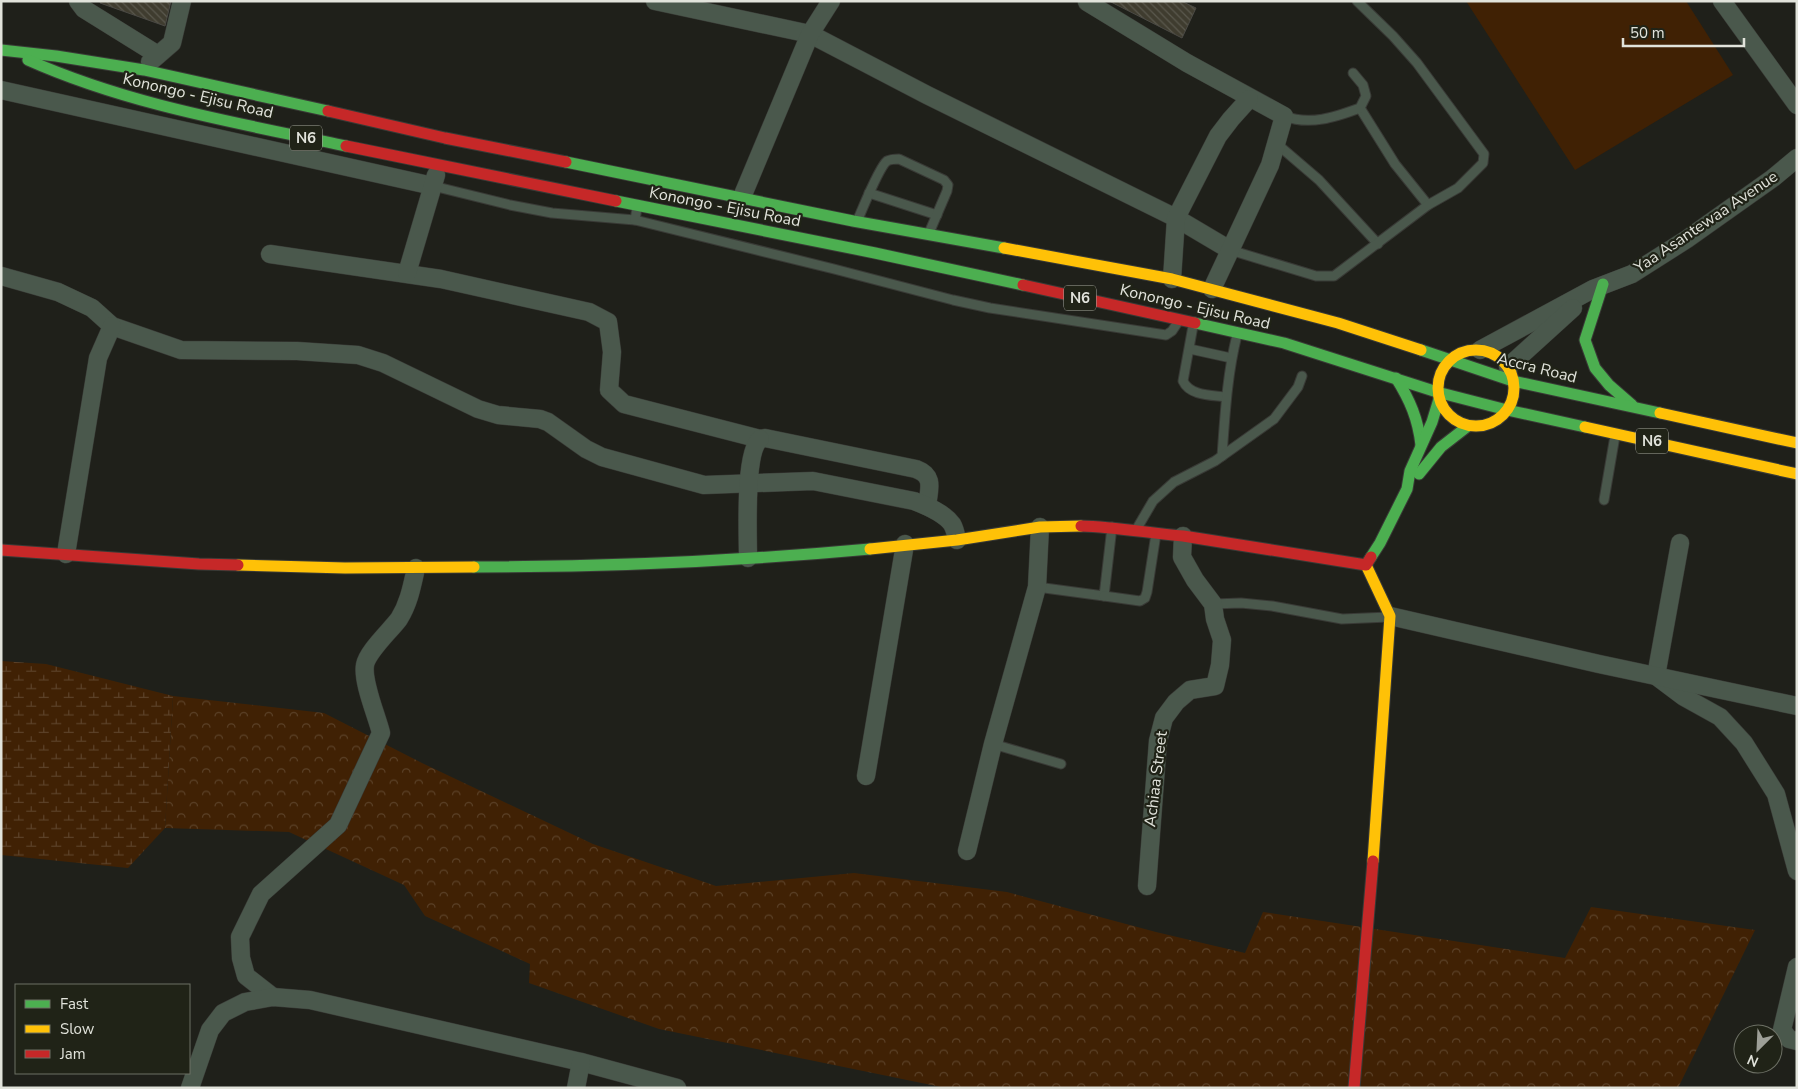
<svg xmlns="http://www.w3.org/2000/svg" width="1798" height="1089" font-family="'Nunito Sans',sans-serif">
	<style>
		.green { fill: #402104 }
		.forest { fill: url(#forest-crowns) }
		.wetland { fill: url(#wetland-marsh) }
		.building { fill: url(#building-back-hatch); stroke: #4a4944 }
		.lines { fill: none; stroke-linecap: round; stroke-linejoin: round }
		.lane-casing { stroke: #393a36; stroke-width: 11 }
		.street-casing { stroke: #393a36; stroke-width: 19 }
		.fast-casing { stroke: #393a36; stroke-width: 13 }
		.slow-casing { stroke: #393a36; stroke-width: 13 }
		.jam-casing { stroke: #393a36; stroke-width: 13 }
		.lane { stroke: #4a584c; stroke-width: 9 }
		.street { stroke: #4a584c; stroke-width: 18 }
		.fast { stroke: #4caf50; stroke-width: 11 }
		.slow { stroke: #ffc107; stroke-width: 11 }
		.jam { stroke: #c62828; stroke-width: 11 }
		.labels { text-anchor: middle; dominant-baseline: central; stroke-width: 4.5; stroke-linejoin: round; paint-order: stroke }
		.shield { fill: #202317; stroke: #a7a9a0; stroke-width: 1 }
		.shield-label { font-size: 15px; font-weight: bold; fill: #e1e3db }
		.street-label { font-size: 16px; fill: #e1e3db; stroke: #202317 }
	</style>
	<defs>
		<pattern id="forest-crowns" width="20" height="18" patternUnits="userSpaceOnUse" patternTransform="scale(1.25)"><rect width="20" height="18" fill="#402104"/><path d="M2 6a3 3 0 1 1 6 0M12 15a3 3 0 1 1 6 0" fill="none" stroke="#5b4128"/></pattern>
		<pattern id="wetland-marsh" width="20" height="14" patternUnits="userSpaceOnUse" patternTransform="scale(1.25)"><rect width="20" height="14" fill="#402104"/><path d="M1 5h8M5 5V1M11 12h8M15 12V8" fill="none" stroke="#5b4128"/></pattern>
		<pattern id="building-back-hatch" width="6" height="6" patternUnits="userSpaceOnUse" patternTransform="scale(1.25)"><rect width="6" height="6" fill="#3f3c2f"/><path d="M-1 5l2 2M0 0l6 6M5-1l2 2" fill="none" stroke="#5a584d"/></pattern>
	</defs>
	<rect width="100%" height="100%" fill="#1f201a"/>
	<path class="green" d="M1466 1H1686L1733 75 1575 170Z"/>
	<path class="forest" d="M173 696 324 713 422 763 593 844 716 886 854 873 1007 892 1156 932 1245 953 1263 912 1565 958 1591 907 1755 930 1678 1088H946L659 1029 529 983 530 964 425 916 404 885 289 832 165 828Z"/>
	<path class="wetland" d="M1 661 46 664 173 696 165 828 128 868 1 855Z"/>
	<g class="building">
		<path d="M101 1H171L165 26 100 3Z"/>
		<path d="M1109 1H1181L1196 8 1182 38Z"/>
	</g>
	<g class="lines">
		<defs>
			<g id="lane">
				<path d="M1360 108 1395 164 1428 205"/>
				<path d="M1284 116C1310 126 1335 117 1360 108L1366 96 1363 85 1353 73"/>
				<path d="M1277 144 1319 180 1378 244"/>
				<path d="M433 186 510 205 552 213 635 220"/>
				<path d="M869 193 937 215"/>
				<path d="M637 208 635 220 834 269 953 300 990 308 1166 335 1172 331 1178 322"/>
				<path d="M858 219C863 208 879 167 887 161 891 159 895 159 899 159L944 180 948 185 947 191 929 233"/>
				<path d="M1230 250 1316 276H1334L1428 205 1458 188 1483 163 1484 154 1417 63 1393 36 1357 1"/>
				<path d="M1193 326 1183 381C1190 396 1211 395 1226 397"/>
				<path d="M1190 349 1231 358"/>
				<path d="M1222 456C1225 415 1227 375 1237 335"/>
				<path d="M1604 500 1615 436"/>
				<path d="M1136 530 1153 501 1174 482 1215 461 1274 419 1298 387 1302 376"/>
				<path d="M1037 587 1104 596 1112 527"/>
				<path d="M1104 596 1140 601 1145 598 1147 592 1156 534"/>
				<path d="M1213 604 1241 603 1272 606 1342 619 1389 617"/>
				<path d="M993 744 1061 764"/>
			</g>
			<g id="street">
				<path d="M78 1 84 9 158 55"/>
				<path d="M655 1 810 34 927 95 1176 218 1230 250"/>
				<path d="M1722 1 1797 105"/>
				<path d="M1087 2 1187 63 1284 116 1270 165 1212 289"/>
				<path d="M150 62 172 43 182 1"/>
				<path d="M1 90 433 186"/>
				<path d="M742 197 810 34 831 1"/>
				<path d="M270 254 441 279 589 312 608 322 612 352 609 390 624 404 760 439 765 438 916 469C935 476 929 489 927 506"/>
				<path d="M407 273 436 175"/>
				<path d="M1 276 58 292 92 308 112 326 181 350 297 351 358 355 383 363 478 409 498 415 540 419 548 422 586 449 602 457 704 485 813 481 914 501C927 506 944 513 952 524 955 529 956 535 957 540"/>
				<path d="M1172 279 1176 218 1218 136 1231 119 1249 99"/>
				<path d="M1480 350 1593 289 1632 274 1687 239 1773 178 1797 158"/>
				<path d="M1508 367 1573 308"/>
				<path d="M1680 543 1656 676 1684 697 1720 717 1744 743 1776 794 1797 871"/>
				<path d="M66 554 98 358 112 326"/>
				<path d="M748 558C748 535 744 453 760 439"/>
				<path d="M1390 616 1599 664 1797 706"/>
				<path d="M866 776 905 544"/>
				<path d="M967 851 993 744 1037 587 1040 527"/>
				<path d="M1147 886 1158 741 1164 718 1176 702 1190 690 1215 686 1220 665 1222 640 1215 619 1213 604 1195 580 1182 557 1183 536"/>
				<path d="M1797 967 1782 1030 1789 1039 1797 1041"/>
				<path d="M273 997 246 976 241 958 240 937 261 894 338 825 381 733C377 716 362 682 365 665 367 652 390 631 399 619 409 603 412 586 416 568"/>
				<path d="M190 1088 210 1030 223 1013 245 1002 273 997 310 1000 581 1062 677 1088"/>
				<path d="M576 1088 581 1062"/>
			</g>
			<g id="fast">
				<path d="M1 50 56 56 144 70 328 111"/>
				<path d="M28 60C129 105 238 123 346 146"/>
				<path d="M566 162 853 221 1004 248"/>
				<path d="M616 201 875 253 1023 285"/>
				<path d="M1603 284 1585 340 1595 368 1609 385 1632 405"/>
				<path d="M1195 323 1284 343 1437 392 1507 410 1585 427"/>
				<path d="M1421 350 1513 381 1660 413"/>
				<path d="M1396 378C1410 400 1418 419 1421 445"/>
				<path d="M1419 474 1441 447 1468 426"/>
				<path d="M1371 557 1380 543 1407 489 1410 471 1432 422 1439 399"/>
				<path d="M474 567C606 567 739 561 870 549"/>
			</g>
			<g id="slow">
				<path d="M1004 248 1172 279 1338 323 1421 350"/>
				<circle cx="1476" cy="388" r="38"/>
				<path d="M1660 413 1797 443"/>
				<path d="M1585 427 1797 474"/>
				<path d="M870 549 957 540 1040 527 1081 526"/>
				<path d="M238 565 345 568 474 567"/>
				<path d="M1366 565 1390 616 1373 861"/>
			</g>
			<g id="jam">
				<path d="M328 111 445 138 566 162"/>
				<path d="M346 146 616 201"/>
				<path d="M1023 285 1195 323"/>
				<path d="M1081 526C1116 527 1148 533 1183 536L1366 565 1371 557"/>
				<path d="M1 550 199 564 238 565"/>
				<path d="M1354 1088 1373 861"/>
			</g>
		</defs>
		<use href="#lane" class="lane-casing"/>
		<use href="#street" class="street-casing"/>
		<use href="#fast" class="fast-casing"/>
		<use href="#slow" class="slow-casing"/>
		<use href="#jam" class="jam-casing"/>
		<use href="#lane" class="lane"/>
		<use href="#street" class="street"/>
		<use href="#fast" class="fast"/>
		<use href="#slow" class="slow"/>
		<use href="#jam" class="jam"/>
	</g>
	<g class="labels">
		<g class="shield">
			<rect x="290" y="125.5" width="32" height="25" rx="4"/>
			<rect x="1064" y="285.5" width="32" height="25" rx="4"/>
			<rect x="1636" y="428.5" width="32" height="25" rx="4"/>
		</g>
		<g class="shield-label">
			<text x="306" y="138">N6</text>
			<text x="1080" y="298">N6</text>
			<text x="1652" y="441">N6</text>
		</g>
		<g class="street-label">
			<text transform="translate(198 96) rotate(13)">Konongo - Ejisu Road</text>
			<text transform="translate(725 207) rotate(11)">Konongo - Ejisu Road</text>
			<text transform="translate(1706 222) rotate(-34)">Yaa Asantewaa Avenue</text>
			<text transform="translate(1195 307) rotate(13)">Konongo - Ejisu Road</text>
			<text transform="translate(1537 368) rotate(14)">Accra Road</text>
			<text transform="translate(1156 779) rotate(-83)">Achiaa Street</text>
		</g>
	</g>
	<rect width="1798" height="1089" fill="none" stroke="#e1e3db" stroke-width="5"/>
	<rect x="15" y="984" width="175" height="90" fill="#202317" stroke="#6d7065"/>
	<rect x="25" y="1000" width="25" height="8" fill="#4caf50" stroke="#6d7065"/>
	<text x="60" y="1009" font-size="15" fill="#e1e3db">Fast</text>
	<rect x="25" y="1025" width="25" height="8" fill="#ffc107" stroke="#6d7065"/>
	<text x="60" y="1034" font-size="15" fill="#e1e3db">Slow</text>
	<rect x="25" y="1050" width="25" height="8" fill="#c62828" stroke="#6d7065"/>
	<text x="60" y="1059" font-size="15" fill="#e1e3db">Jam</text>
	<g transform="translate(1758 1049) rotate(204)"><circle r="24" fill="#202317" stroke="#6d7065"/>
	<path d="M0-4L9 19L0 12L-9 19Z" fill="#9d9f97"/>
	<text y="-8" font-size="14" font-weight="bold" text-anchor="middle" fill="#e1e3db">N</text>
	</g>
	<path d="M1623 38v8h121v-8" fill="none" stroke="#e1e3db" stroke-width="2.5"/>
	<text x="1630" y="38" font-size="15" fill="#e1e3db" stroke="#202317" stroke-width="4" paint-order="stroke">50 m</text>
</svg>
